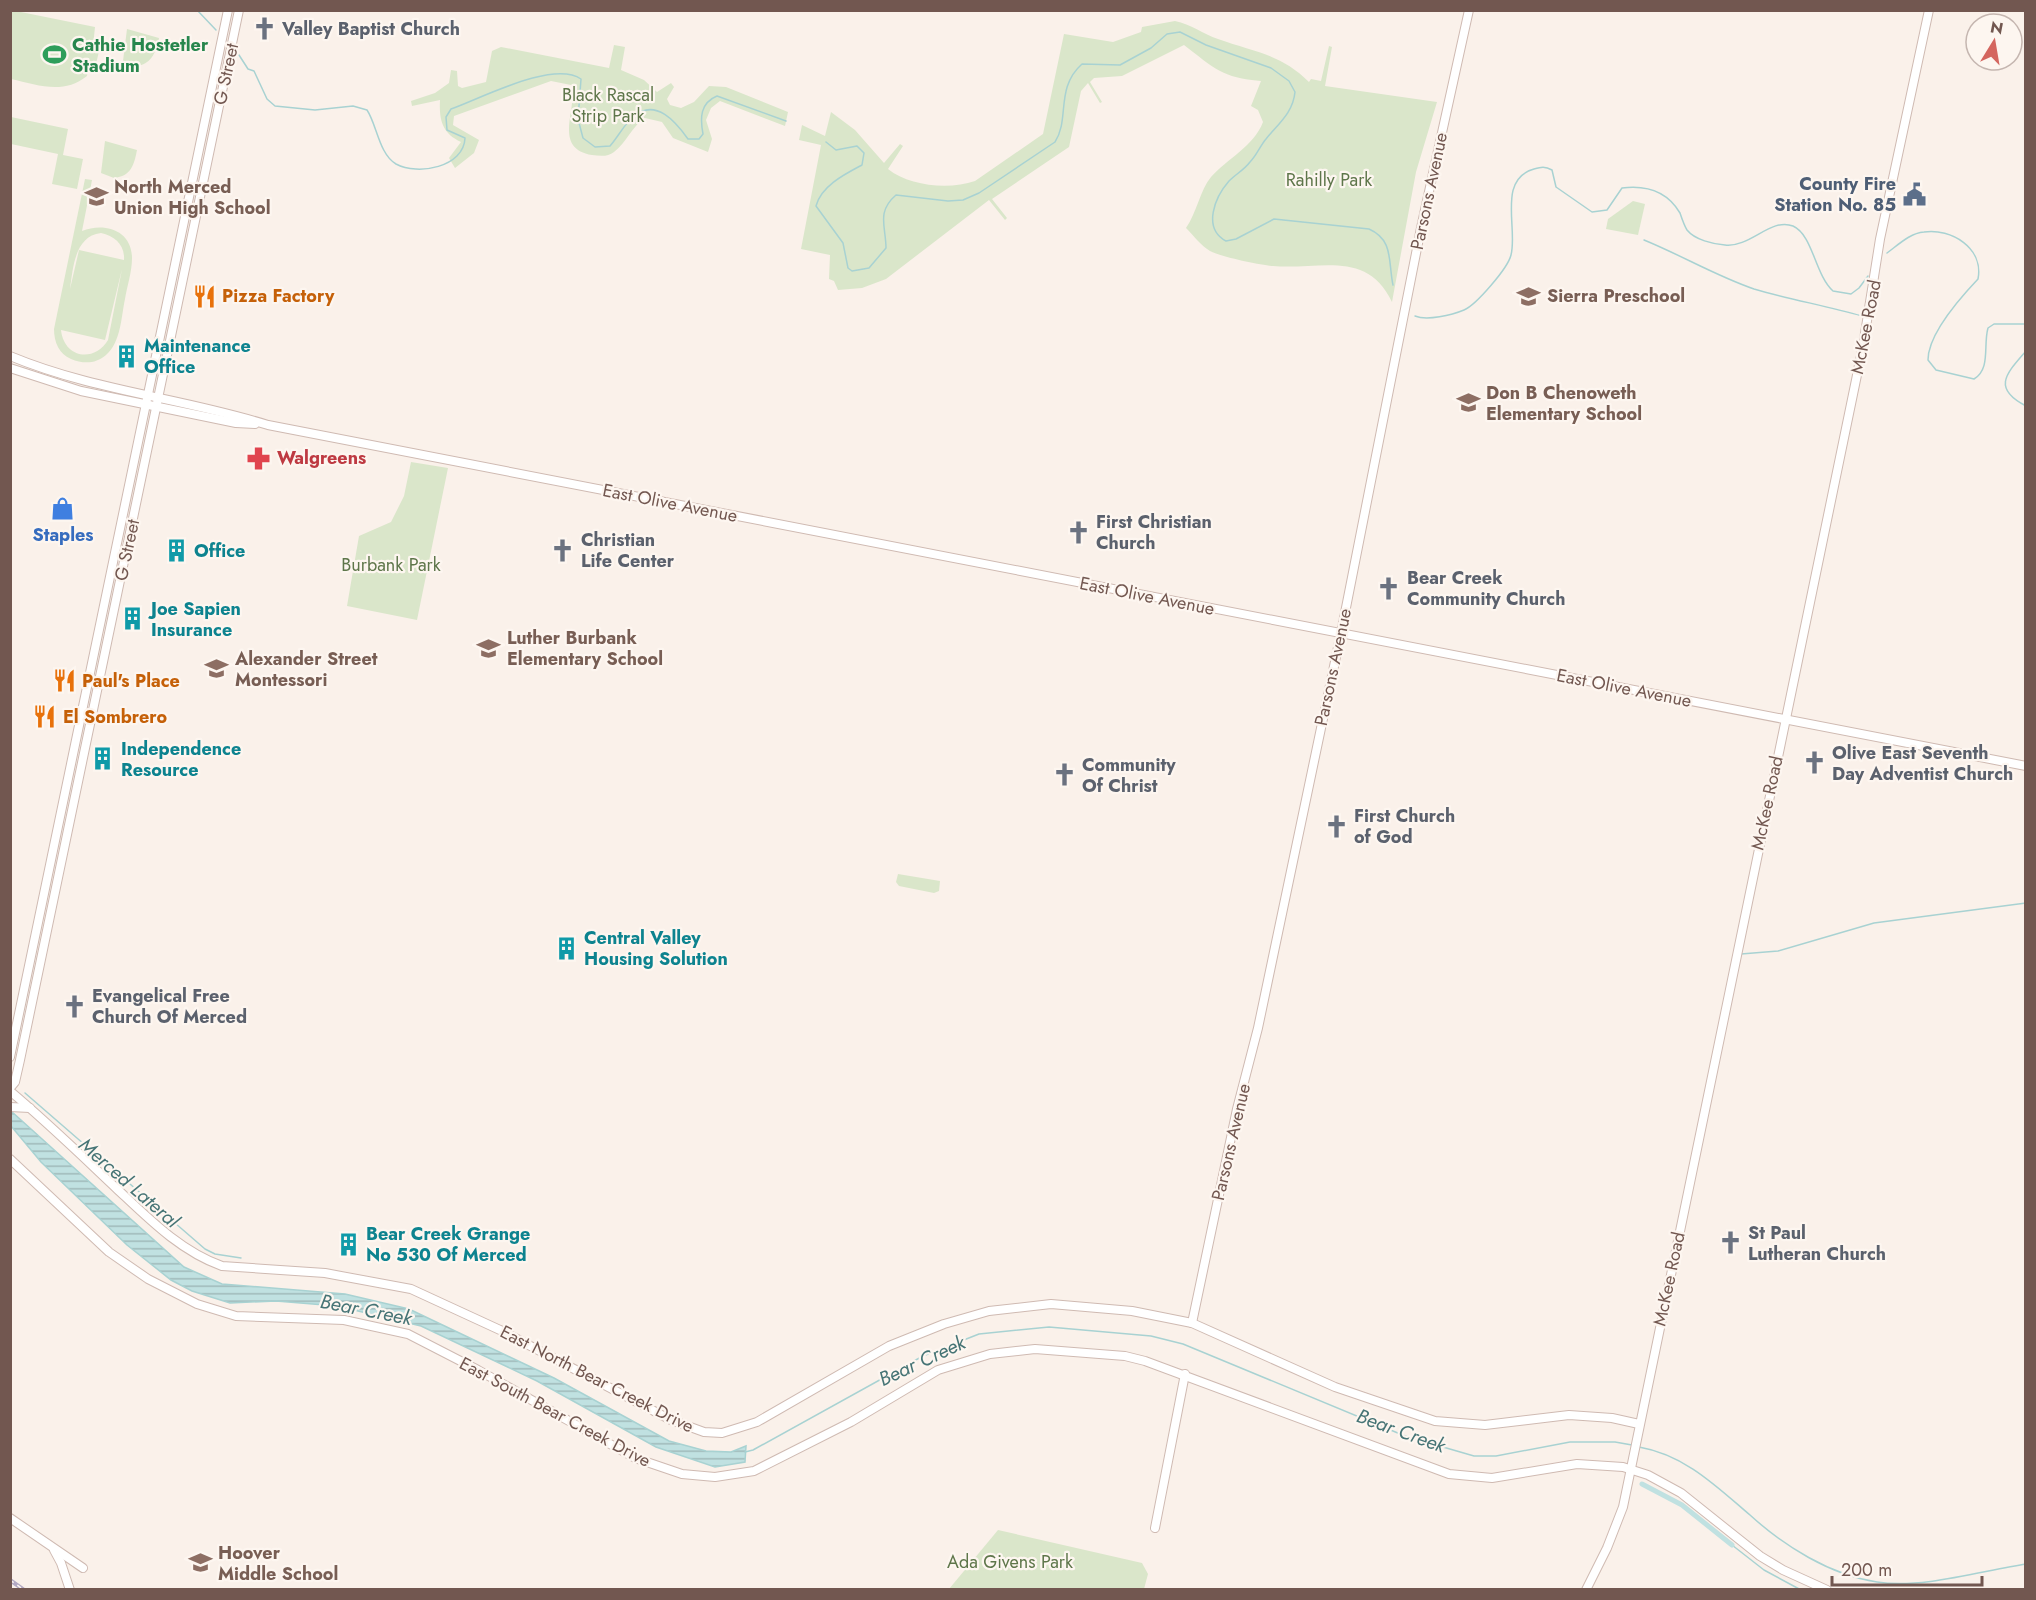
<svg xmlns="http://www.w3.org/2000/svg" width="2036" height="1600" font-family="Jost,sans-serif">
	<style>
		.park { fill: #dae6ca; fill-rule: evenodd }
		.water { fill: url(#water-rules); stroke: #a8d2d2; stroke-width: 1.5 }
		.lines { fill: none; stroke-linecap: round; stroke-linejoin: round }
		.stream { stroke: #a8d2d2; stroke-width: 1.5 }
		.canal { stroke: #c0e1e1; stroke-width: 5 }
		.secondary-casing { stroke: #cfbab2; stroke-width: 10 }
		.secondary { stroke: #fff; stroke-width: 8 }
		.rail-casing { stroke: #b3a9c3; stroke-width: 4 }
		.rail { stroke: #fdf6f0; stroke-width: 1.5; stroke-dasharray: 4.5; stroke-linecap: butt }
		.labels { text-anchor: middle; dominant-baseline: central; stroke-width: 4.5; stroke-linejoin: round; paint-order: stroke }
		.worship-label { font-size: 18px; font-weight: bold; fill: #5b616d; stroke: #fdf6f0; text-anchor: start }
		.leisure-label { font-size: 18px; font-weight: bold; fill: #27864d; stroke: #fdf6f0; text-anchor: start }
		.street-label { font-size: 18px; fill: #725750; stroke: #fdf6f0 }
		.park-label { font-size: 18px; fill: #5e764a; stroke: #fdf6f0 }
		.service-label { font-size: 18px; font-weight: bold; fill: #4e5e75; stroke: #fdf6f0; text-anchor: end }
		.education-label { font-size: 18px; font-weight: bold; fill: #785e54; stroke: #fdf6f0; text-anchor: start }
		.food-label { font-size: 18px; font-weight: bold; fill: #c56008; stroke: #fdf6f0; text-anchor: start }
		.culture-label { font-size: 18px; font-weight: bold; fill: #0d838f; stroke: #fdf6f0; text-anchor: start }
		.health-label { font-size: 18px; font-weight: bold; fill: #be3a42; stroke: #fdf6f0; text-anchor: start }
		.shop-label { font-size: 18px; font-weight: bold; fill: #366cbe; stroke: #fdf6f0 }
		.water-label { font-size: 20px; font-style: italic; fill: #467475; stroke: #fdf6f0 }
	</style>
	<defs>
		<pattern id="water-rules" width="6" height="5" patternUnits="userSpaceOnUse" patternTransform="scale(1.5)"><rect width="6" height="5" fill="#c0e1e1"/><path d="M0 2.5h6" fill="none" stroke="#a0b9b9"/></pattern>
	</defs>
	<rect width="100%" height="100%" fill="#faf1ea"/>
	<g class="park">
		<path d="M11 10 95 27 93 46 100 47 96 64 89 63 87 76C63 95 38 85 11 79Z"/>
		<path d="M1175 21C1191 24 1203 34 1218 39 1254 52 1281 54 1309 82L1311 79 1321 81 1329 46 1332 47 1325 86 1437 102 1416 172 1392 302C1367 249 1319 270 1273 266 1259 265 1222 257 1210 251 1201 246 1193 235 1186 228 1197 212 1200 190 1211 177 1227 159 1254 146 1263 122L1258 110 1251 106 1261 81C1222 78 1214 68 1184 45L1122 76 1094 78 1090 82 1102 102 1100 103 1088 83 1081 91 1069 147 992 199 1007 218 1005 220 989 200 886 279 862 288 838 290 834 281 829 279 830 255 801 249 821 145 799 140 802 125 825 136 831 112 855 130 884 163 900 144 903 146 888 169C909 186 949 190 975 181L1043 134 1064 34 1113 42 1141 32 1142 27Z"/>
		<path d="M127 29 159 38C156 57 144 74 123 61Z"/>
		<path d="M614 45 625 47 621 70 644 80 657 92 671 83 674 87 667 99 670 105 681 108 694 102 709 86 726 87 788 112 785 126 720 101 711 108 706 120 712 139 708 152 673 138 662 122 645 118C633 125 626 143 614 152 608 157 600 156 592 155 551 148 579 107 571 85L551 81 454 116 453 125 479 140 474 153 455 168 449 158 461 142C442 133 439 120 440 100L412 106 411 101 435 93 449 83 451 70 457 71 458 86 462 88 486 82 492 51 501 47 609 68Z"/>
		<path d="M11 117 68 129 63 155 83 159 77 189 52 184 58 154 11 144Z"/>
		<path d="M105 141 137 150C134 165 131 176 114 178L101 173Z"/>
		<path d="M85 179 92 180 82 231C104 222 132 230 132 258 132 272 127 286 125 299 121 318 121 342 106 355 96 364 83 364 71 359 59 354 54 342 54 329ZM101 233C115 236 125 245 124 260L79 250 70 289C73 267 75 236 101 233ZM122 269 108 340C94 363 64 358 61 330L105 340Z"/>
		<path d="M1633 201 1645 204 1638 235 1606 229 1608 219Z"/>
		<path d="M411 462 448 468 417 620 347 606 359 536 391 522 404 496Z"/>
		<path d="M898 874 940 881 939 891 934 893 899 886 896 882Z"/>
		<path d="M998 1530 1142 1563 1148 1574 1144 1589H949Z"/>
	</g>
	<path class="water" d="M11 1111 184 1267 222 1284 345 1294 409 1309 554 1378 669 1441 706 1451 731 1452 746 1446 745 1462 715 1467 656 1447 537 1381 421 1326 337 1306 276 1301 230 1303 192 1291 171 1280 127 1245 41 1162 11 1126Z"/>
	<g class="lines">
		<g class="stream">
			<path d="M197 10 216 30"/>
			<path d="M239 55 248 69 254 71 267 99 275 106 315 110 353 106 367 110C377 125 379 154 396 164 418 176 464 167 465 138L447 130 446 117 451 109C482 98 553 60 581 79L578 119 583 138 595 147 610 146C618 137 625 123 634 116 656 98 676 122 688 139H699L703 134C700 118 700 103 717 96L786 121"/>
			<path d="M826 142 836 150 857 146 864 153 862 165C845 174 821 186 816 206L843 243 848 268 852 271 869 268 886 248C886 227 876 212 896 195L948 201 963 200 979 193 1055 142C1070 119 1055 88 1082 64L1120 65 1151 48 1167 34 1180 32 1206 45 1271 68 1289 81 1295 92C1293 113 1278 124 1266 139 1260 146 1257 155 1250 162 1244 170 1236 174 1229 181 1215 197 1202 228 1226 241L1236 239 1274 219 1369 229C1394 240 1388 262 1393 285"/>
			<path d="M1644 240C1681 255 1716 276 1754 289 1788 299 1827 306 1862 316"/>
			<path d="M1887 253C1898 245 1910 233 1924 232 1951 228 1984 248 1978 279 1960 298 1928 334 1928 360L1936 370 1974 379C1991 369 1983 345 1988 328L1994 324H2026"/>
			<path d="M1415 316C1427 321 1452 315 1464 310 1476 305 1508 268 1511 255 1518 229 1497 179 1534 169 1541 167 1545 166 1552 170L1556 187 1592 212 1607 210 1622 188C1646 185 1667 191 1680 213 1682 219 1684 225 1687 230 1695 240 1713 244 1725 245 1750 248 1771 217 1793 226 1813 235 1815 275 1833 291L1851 294 1859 288 1868 276"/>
			<path d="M2026 351C2007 373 1991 388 2026 406"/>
			<path d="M1741 954 1778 951 1874 923 2026 903"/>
			<path d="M25 1093 205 1249 215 1254 241 1258"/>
			<path d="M1639 1447C1685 1455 1716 1486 1750 1515 1784 1546 1830 1575 1877 1582 1922 1589 1981 1571 2026 1564"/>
			<path d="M745 1452 753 1450 923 1356 979 1334 1049 1327 1151 1336 1183 1344 1405 1436 1474 1456H1496L1570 1442H1615L1632 1445"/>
			<path d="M1732 1545 1764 1570 1801 1590"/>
		</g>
		<path class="canal" d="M1642 1484 1682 1505 1732 1545"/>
		<defs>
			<g id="secondary">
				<path d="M10 356C94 391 183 398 268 425L2026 766"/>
				<path d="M10 368 81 391 236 423 255 424"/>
				<path d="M10 1057 228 10"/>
				<path d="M10 1088 15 1082 20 1060 239 10"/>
				<path d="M10 1091C47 1122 81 1155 116 1188 148 1218 180 1251 222 1266L325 1273 411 1289 500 1330 671 1420 704 1432 722 1433 757 1422 889 1346 944 1324 989 1311 1051 1304 1132 1311 1192 1323 1335 1387 1435 1421 1485 1425 1569 1415 1612 1418 1639 1424"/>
				<path d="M10 1107 30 1108"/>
				<path d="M10 1159 109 1252 148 1279 197 1304 236 1316 344 1320 408 1334 478 1370 635 1458 682 1474 715 1477 754 1471 851 1422 938 1370 990 1354 1035 1349 1125 1356 1145 1361 1449 1474 1492 1478 1577 1464 1623 1467 1648 1475 1681 1493 1760 1556 1783 1570 1827 1590"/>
				<path d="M1192 1323 1237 1109 1258 1028 1341 633 1421 228 1469 10"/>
				<path d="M10 1518 83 1568"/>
				<path d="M1155 1528 1185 1374"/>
				<path d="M54 1550 61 1563 70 1590"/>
				<path d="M1586 1590 1607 1548 1623 1507 1863 346 1880 239 1929 10"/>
			</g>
		</defs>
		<use href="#secondary" class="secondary-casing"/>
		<use href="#secondary" class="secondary"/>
		<defs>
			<path id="rail" d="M10 1580 24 1590"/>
		</defs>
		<use href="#rail" class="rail-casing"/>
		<use href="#rail" class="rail"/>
	</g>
	<defs>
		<symbol id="church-bare" viewBox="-9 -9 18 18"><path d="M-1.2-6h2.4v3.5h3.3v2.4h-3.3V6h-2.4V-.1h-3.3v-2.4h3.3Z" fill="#6b7280" stroke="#fdf6f0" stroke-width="2.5" paint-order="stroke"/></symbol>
		<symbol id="stadium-bare" viewBox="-9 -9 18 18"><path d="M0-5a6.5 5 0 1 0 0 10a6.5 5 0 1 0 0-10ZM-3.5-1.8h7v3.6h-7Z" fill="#2e9e5b" stroke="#fdf6f0" stroke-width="2.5" paint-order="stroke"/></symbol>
		<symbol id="civic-bare" viewBox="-9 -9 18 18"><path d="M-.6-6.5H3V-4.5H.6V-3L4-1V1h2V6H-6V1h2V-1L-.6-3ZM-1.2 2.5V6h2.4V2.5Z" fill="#5c6f8a" stroke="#fdf6f0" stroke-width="2.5" paint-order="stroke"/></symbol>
		<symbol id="school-bare" viewBox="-9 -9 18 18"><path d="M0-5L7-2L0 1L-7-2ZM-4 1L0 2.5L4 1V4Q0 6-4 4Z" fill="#8d6e63" stroke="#fdf6f0" stroke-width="2.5" paint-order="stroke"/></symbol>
		<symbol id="restaurant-bare" viewBox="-9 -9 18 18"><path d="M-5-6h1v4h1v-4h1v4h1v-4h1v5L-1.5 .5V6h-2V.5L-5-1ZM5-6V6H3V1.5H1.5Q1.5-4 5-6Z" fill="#e8710a" stroke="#fdf6f0" stroke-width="2.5" paint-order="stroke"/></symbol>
		<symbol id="building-bare" viewBox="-9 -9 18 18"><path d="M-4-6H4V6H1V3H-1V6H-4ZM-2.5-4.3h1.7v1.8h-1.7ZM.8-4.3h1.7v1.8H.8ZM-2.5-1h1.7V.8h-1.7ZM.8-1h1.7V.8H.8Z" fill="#0f9aa8" stroke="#fdf6f0" stroke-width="2.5" paint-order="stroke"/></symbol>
		<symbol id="pharmacy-bare" viewBox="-9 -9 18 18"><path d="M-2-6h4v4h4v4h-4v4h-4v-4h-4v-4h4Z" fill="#e0444e" stroke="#fdf6f0" stroke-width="2.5" paint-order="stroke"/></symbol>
		<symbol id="shop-bare" viewBox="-9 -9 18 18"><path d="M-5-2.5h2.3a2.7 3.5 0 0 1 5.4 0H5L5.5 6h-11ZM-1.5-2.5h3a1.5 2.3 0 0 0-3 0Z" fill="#3f7fe0" stroke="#fdf6f0" stroke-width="2.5" paint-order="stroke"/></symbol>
	</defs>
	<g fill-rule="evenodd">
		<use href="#church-bare" x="248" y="12" width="33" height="33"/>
		<use href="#stadium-bare" x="38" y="38" width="33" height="33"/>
		<use href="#civic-bare" x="1898" y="178" width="33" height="33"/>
		<use href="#school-bare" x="80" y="180" width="33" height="33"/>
		<use href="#restaurant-bare" x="188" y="280" width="33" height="33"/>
		<use href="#school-bare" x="1512" y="280" width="33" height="33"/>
		<use href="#building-bare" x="110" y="340" width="33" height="33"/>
		<use href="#school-bare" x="1452" y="386" width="33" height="33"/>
		<use href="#pharmacy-bare" x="242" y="442" width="33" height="33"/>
		<use href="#shop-bare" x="46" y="492" width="33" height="33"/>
		<use href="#church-bare" x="1062" y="516" width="33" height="33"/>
		<use href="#church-bare" x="546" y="534" width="33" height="33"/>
		<use href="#building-bare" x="160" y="534" width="33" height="33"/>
		<use href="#church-bare" x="1372" y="572" width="33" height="33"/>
		<use href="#building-bare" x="116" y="602" width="33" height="33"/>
		<use href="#school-bare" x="472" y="632" width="33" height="33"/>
		<use href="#school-bare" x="200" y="652" width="33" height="33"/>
		<use href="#restaurant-bare" x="48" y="664" width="33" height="33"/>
		<use href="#restaurant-bare" x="28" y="700" width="33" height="33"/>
		<use href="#building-bare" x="86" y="742" width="33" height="33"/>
		<use href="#church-bare" x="1798" y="746" width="33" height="33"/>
		<use href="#church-bare" x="1048" y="758" width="33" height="33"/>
		<use href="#church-bare" x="1320" y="810" width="33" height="33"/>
		<use href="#building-bare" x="550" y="932" width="33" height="33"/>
		<use href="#church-bare" x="58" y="990" width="33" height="33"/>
		<use href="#church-bare" x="1714" y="1226" width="33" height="33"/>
		<use href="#building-bare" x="332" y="1228" width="33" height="33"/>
		<use href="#school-bare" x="184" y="1546" width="33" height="33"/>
	</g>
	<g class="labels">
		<g class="worship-label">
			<text x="282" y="29">Valley Baptist Church</text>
			<text x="1096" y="522">First Christian<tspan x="1096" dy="21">Church</tspan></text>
			<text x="581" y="540">Christian<tspan x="581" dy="21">Life Center</tspan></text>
			<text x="1407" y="578">Bear Creek<tspan x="1407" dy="21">Community Church</tspan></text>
			<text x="1832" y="753">Olive East Seventh<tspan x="1832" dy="21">Day Adventist Church</tspan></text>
			<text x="1082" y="765">Community<tspan x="1082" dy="21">Of Christ</tspan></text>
			<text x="1354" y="816">First Church<tspan x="1354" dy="21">of God</tspan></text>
			<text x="92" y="996">Evangelical Free<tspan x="92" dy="21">Church Of Merced</tspan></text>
			<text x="1748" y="1233">St Paul<tspan x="1748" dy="21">Lutheran Church</tspan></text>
		</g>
		<g class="leisure-label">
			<text x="72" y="45">Cathie Hostetler<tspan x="72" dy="21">Stadium</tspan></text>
		</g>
		<g class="street-label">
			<text transform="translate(226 74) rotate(-78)">G Street</text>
			<text transform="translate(1429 191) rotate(-78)">Parsons Avenue</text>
			<text transform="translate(1866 327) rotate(-79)">McKee Road</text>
			<text transform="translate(670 503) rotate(11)">East Olive Avenue</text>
			<text transform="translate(127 550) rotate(-78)">G Street</text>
			<text transform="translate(1147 596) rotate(11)">East Olive Avenue</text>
			<text transform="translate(1333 667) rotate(-78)">Parsons Avenue</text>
			<text transform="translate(1624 688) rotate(11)">East Olive Avenue</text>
			<text transform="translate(1767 803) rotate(-78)">McKee Road</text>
			<text transform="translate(1231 1142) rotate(-77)">Parsons Avenue</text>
			<text transform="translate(1669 1279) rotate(-78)">McKee Road</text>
			<text transform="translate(597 1379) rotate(27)">East North Bear Creek Drive</text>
			<text transform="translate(555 1412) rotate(28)">East South Bear Creek Drive</text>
		</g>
		<g class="park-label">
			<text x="608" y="95">Black Rascal<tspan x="608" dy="21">Strip Park</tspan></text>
			<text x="1329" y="180">Rahilly Park</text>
			<text x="391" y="565">Burbank Park</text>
			<text x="1010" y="1562">Ada Givens Park</text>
		</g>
		<g class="service-label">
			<text x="1896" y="184">County Fire<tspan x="1896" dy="21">Station No. 85</tspan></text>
		</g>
		<g class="education-label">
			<text x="114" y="187">North Merced<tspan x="114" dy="21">Union High School</tspan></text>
			<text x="1547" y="296">Sierra Preschool</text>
			<text x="1486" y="393">Don B Chenoweth<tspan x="1486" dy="21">Elementary School</tspan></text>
			<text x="507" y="638">Luther Burbank<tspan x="507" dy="21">Elementary School</tspan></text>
			<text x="235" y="659">Alexander Street<tspan x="235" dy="21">Montessori</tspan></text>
			<text x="218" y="1553">Hoover<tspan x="218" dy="21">Middle School</tspan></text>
		</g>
		<g class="food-label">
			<text x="222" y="296">Pizza Factory</text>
			<text x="82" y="681">Paul's Place</text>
			<text x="63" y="717">El Sombrero</text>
		</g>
		<g class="culture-label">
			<text x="144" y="346">Maintenance<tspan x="144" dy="21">Office</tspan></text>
			<text x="194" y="551">Office</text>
			<text x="151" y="609">Joe Sapien<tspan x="151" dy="21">Insurance</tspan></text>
			<text x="121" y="749">Independence<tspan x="121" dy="21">Resource</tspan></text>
			<text x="584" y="938">Central Valley<tspan x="584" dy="21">Housing Solution</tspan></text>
			<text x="366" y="1234">Bear Creek Grange<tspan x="366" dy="21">No 530 Of Merced</tspan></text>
		</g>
		<g class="health-label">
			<text x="277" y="458">Walgreens</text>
		</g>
		<g class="shop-label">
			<text x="63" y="535">Staples</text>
		</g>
		<g class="water-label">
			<text transform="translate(129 1183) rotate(41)">Merced Lateral</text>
			<text transform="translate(366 1310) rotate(11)">Bear Creek</text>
			<text transform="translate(922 1361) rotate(-25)">Bear Creek</text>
			<text transform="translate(1401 1431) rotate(20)">Bear Creek</text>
		</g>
	</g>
	<rect width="2036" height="1600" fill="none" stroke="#725750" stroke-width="24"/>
	<g transform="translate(1994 42) rotate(11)"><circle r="28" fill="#fdf6f0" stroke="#c5b6b0" stroke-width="1.5"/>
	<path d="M0-4.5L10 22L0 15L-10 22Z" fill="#d4665f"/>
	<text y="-9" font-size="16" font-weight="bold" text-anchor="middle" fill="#725750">N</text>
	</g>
	<path d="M1832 1576v9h150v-9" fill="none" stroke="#725750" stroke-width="3"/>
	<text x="1841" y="1576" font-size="18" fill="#725750" stroke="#fdf6f0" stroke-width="4.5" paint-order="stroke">200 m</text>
</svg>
